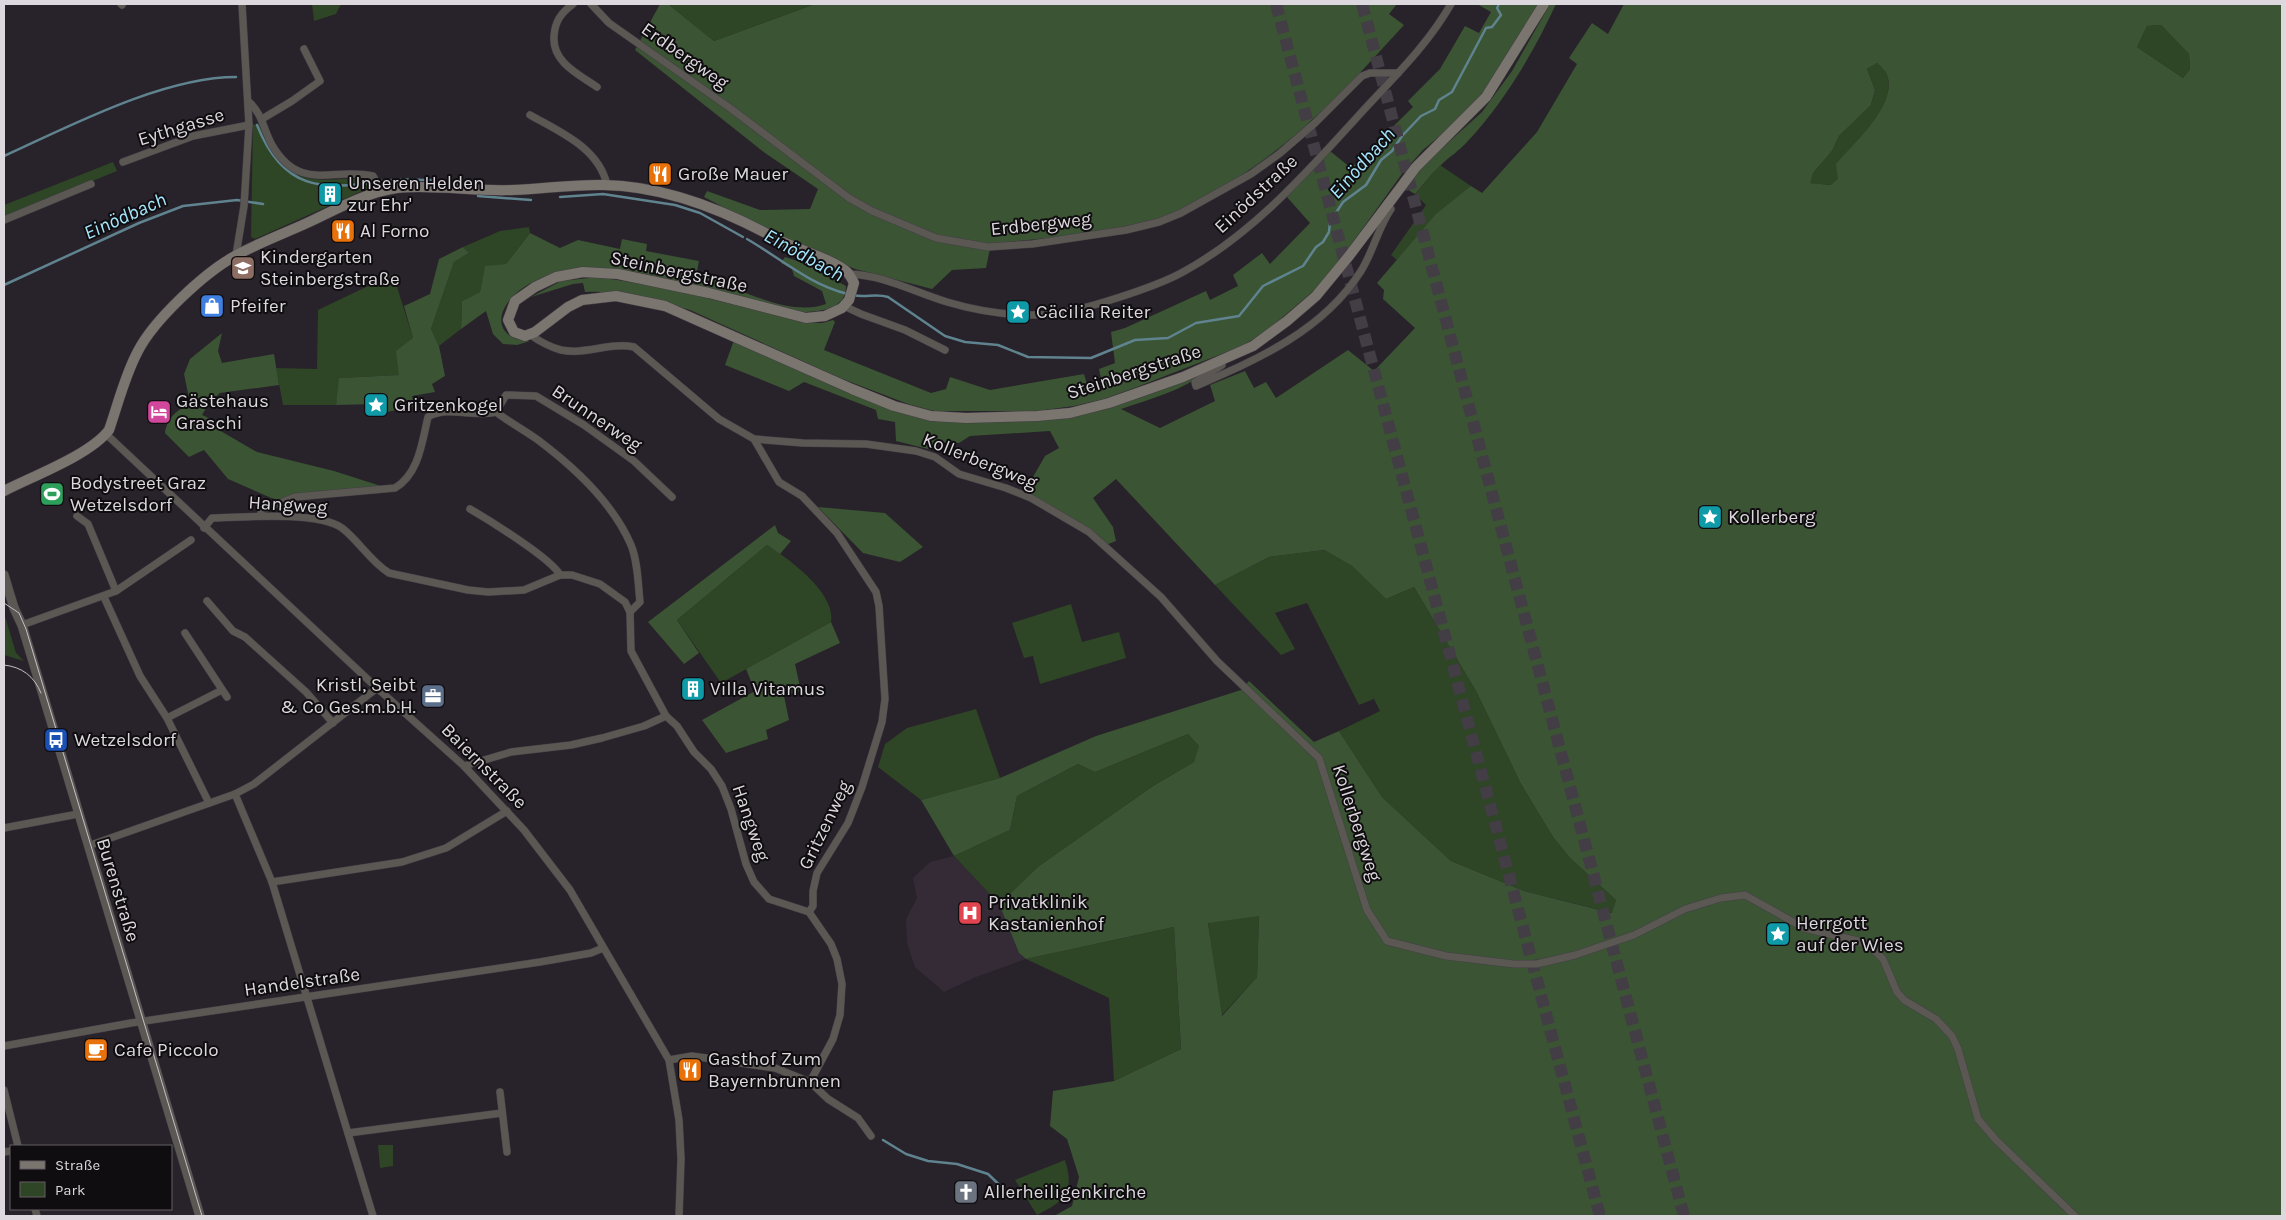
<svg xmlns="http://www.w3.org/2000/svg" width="2286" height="1220" font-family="Karla,sans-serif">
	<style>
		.built { fill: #342b36 }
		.green { fill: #2e4526 }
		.forest { fill: #3b5433; fill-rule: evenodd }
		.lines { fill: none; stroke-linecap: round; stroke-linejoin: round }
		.stream { stroke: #5f838f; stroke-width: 2.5 }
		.motorway-tunnel { stroke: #433d45; stroke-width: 12; stroke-dasharray: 12 6; stroke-linecap: butt }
		.minor-casing { stroke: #453f47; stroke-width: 8 }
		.tertiary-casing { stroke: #453f47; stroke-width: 10 }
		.secondary-casing { stroke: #453f47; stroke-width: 11 }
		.minor { stroke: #5b5854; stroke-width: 7 }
		.tertiary { stroke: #5b5854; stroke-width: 9 }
		.secondary { stroke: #7a756e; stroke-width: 10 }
		.tram { stroke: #c4c0c5; stroke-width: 1 }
		.labels { text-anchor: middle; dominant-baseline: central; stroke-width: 4; stroke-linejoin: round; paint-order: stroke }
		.street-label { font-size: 19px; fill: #dcd8dd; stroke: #100d10 }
		.poi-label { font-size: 19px; fill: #dcd8dd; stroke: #100d10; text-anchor: start }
		.water-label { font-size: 20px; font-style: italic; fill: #a5e7fd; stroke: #100d10 }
	</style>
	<rect width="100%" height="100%" fill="#28222a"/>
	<path class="built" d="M954 856 999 904 1019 953 1026 959 976 977 944 992 915 967 907 943 906 919 917 898 913 878 930 862Z"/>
	<g class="green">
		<path d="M312 4H341L336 14 314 21Z"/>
		<path d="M668 4H815L714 41Z"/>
		<path d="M2161 25 2189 54 2190 69 2183 78 2137 47 2147 26Z"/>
		<path d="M1877 63C1880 66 1886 70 1887 75 1898 104 1854 143 1837 164L1839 179 1832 185 1809 183 1813 173 1832 151 1839 136 1871 105 1875 90 1867 69Z"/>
		<path d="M259 123C269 147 283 177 314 179 332 181 350 177 368 179L373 186 255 239 251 237 253 125Z"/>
		<path d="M113 162 117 171 4 217V205Z"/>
		<path d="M1440 165 1471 186 1397 260 1391 255 1426 205 1415 194Z"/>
		<path d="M529 227 530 233 506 264 485 267 480 292 462 301 461 329 439 346 431 329 454 262 469 253 463 247 500 231Z"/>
		<path d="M393 274 413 338 399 375 340 378 336 405H283L276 368 317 369 318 310Z"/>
		<path d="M767 545C789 559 836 593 831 622L721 683 677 620Z"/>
		<path d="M1324 550 1352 566 1386 599 1414 587 1476 691 1521 784 1553 837 1570 858 1616 900 1613 913 1524 891 1451 861 1382 797 1339 731 1380 711 1374 699 1359 705 1307 603 1275 613 1295 649 1281 655 1215 585 1269 557Z"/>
		<path d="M1071 604 1082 642 1119 632 1126 658 1040 684 1033 656 1024 658 1012 623Z"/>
		<path d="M4 613 16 653 24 661 4 655Z"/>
		<path d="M976 709 1000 778 921 800 878 767 885 744 907 728Z"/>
		<path d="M1188 734 1200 747 1194 762 1153 786 1039 866 999 904 954 856 1010 830 1017 796 1078 764 1095 772Z"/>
		<path d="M1259 915 1257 977 1221 1016 1208 922Z"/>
		<path d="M1174 927 1181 1049 1114 1081 1109 998 1026 959Z"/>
		<path d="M378 1145H393V1166L380 1168Z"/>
		<path d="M1065 1160C1075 1192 1065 1201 1037 1215L1015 1180Z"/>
	</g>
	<g class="forest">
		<path d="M660 4H668L714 41 815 4H1397L1389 14 1404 25C1343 92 1294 146 1214 192 1195 202 1174 215 1152 220 1100 234 1045 238 991 244L986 268 952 270 932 289 855 269 786 240 704 197 707 191 760 210 810 209 818 189 765 153 635 50Z"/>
		<path d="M1477 4H1539L1502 65 1480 96 1462 117 1423 150 1404 171 1343 256 1317 288 1265 332 1242 346 1137 387 1104 399 1074 406 1037 411H934L908 404 840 378 690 310C655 299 621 290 585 292L583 283 573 284 531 297 561 281 598 277 669 288 806 323H822L833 320 835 322 824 350 931 393 946 389 950 377 990 390 1084 374 1087 384 1101 379 1099 369 1115 363 1111 332 1125 328 1206 291 1210 300 1238 286 1233 275 1262 253 1270 264 1310 223 1286 196 1330 151 1351 168 1413 107 1408 101 1440 69 1465 26 1479 33 1491 12Z"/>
		<path d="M1550 4H1556C1533 54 1504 102 1467 142 1459 151 1449 157 1441 165 1431 174 1424 184 1415 194L1405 188 1431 158 1482 112 1512 71Z"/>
		<path d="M1624 4H2282V1216H1054L1072 1206 1079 1177 1067 1139 1050 1126 1053 1091 1114 1081 1181 1049 1174 927 1026 959 1019 953 999 904 1039 866 1153 786 1194 762 1199 746 1188 734 1095 772 1078 764 1017 796 1010 830 954 856 921 800 1000 778 1096 736 1241 690 1249 681 1314 742 1339 731 1382 797 1451 861 1524 891 1612 913 1616 900 1570 858 1553 837 1521 784 1476 691 1414 587 1386 599 1352 566 1324 550 1269 557 1215 585 1116 479 1093 498 1113 527 1116 541 1106 545 1095 533 1025 491 1045 456 1059 448 1050 431 970 436 959 443 938 442 932 450 896 441 895 422 878 419 876 410 804 382 789 391 725 365 734 340 881 406 935 422 1042 420 1207 371C1182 391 1150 399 1121 409L1160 428 1215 401 1210 385 1245 371 1254 388 1266 382 1276 398 1348 350 1374 371 1415 328 1383 299 1384 290 1377 283 1436 214 1471 186 1482 193 1537 132 1577 64 1569 58 1592 23 1608 34ZM2161 25 2189 54 2190 69 2183 78 2137 47 2147 26ZM1877 63C1880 66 1886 71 1887 75 1898 104 1854 143 1836 164L1838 179 1831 185 1810 183 1813 173 1832 151 1839 136 1871 105 1875 90 1867 69ZM1259 916 1257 977 1222 1016 1208 923Z"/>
		<path d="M530 233 560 248 578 240 620 249 622 239 647 244 646 251 699 261 697 272C733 286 788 318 826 304L822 291 794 276 792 269 781 263 785 257 804 263 846 286C846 311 817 312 799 312 761 302 723 293 685 284 660 278 632 269 607 269 573 269 531 273 509 301 492 323 505 341 530 341L517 345 503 344 493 334 486 311 461 329 462 301 480 292 485 266 506 264Z"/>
		<path d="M463 247 469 253 454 262 431 329 439 346 445 376 432 384 435 392 412 396 415 406 387 412 376 404 336 405 339 378 399 375 396 351 413 338 404 306 430 294 439 259Z"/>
		<path d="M222 333 218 351 222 363 274 354 279 385 220 393 209 403 202 415 211 419 212 426 257 452 334 471 384 487 294 495 276 500 228 479 204 450 189 457 165 433C167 417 177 411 190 403L184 374 190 359Z"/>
		<path d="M818 507 885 513 923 547 900 562 863 553Z"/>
		<path d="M775 525 778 533 791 541 780 554 767 545 677 620 699 653 684 664 648 622Z"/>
		<path d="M831 622 840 643 795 664 801 691 784 696 789 720 766 730 768 739 726 753 702 720 755 691 746 669Z"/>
	</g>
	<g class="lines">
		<g class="stream">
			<path d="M257 125C283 190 321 191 382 181 399 178 416 180 433 180"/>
			<path d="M4 156C70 126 163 77 236 77"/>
			<path d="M478 196 531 200"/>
			<path d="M560 197 603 194 675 205 700 213 743 237"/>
			<path d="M747 239C780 258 810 285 848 294"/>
			<path d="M4 285 139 223 183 206 237 200 263 204"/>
			<path d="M853 295C865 298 876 293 888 297L945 336 965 342 998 345 1028 357 1091 358 1135 340 1168 338 1196 323 1239 316 1263 286 1303 266 1316 247 1323 242 1329 232 1330 222 1343 202 1366 185 1381 160 1392 151 1402 136 1421 116 1435 109 1439 100 1452 92 1486 28 1492 27 1501 15 1497 8 1499 4"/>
			<path d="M883 1140 906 1154 928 1161 957 1164 988 1174 1009 1194"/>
		</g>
		<g class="motorway-tunnel">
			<path d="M1276 4 1600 1216"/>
			<path d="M1362 4 1684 1216"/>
		</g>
		<defs>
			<g id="minor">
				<path d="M121 4 122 5"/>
				<path d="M573 4C561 13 555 21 554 36 552 62 578 74 597 87"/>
				<path d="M591 4 609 23 730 108 849 198 872 211 936 238 988 247 1032 244 1126 230 1159 222 1181 213 1251 174 1279 154 1315 123 1362 76 1370 73H1398"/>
				<path d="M249 102C262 113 264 131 272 145 300 193 333 167 373 176L381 191"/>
				<path d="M530 115C560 132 599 148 607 185"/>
				<path d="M262 119 292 101 320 81 304 49"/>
				<path d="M123 162 193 136 249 125"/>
				<path d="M4 220 91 184"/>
				<path d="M236 255 244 206 249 125 242 4"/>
				<path d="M849 274C884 275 914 292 947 302 974 310 1003 315 1032 315 1062 315 1089 307 1117 298 1139 291 1163 283 1183 272 1253 234 1307 172 1360 114 1392 79 1427 46 1451 4"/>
				<path d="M844 306 861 314 905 330 945 350"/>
				<path d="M529 334C539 341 549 347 561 350 585 355 610 342 634 347L719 419 754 439 803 443 866 444 916 451 935 457 959 474 1006 488 1031 498 1089 532 1161 597 1217 661 1319 758 1367 910 1387 941 1446 956 1514 964H1537L1575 955 1634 935 1685 909 1721 898 1745 895 1804 928 1858 941 1872 948 1883 959 1897 992 1904 1000 1936 1019 1952 1036 1958 1049 1978 1119 1996 1140 2075 1216"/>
				<path d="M1220 361 1222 365 1195 382 1196 386C1258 359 1323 331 1361 271 1373 252 1378 228 1391 209L1387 203"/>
				<path d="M496 412C509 422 524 430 538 440 574 467 613 503 631 545 638 562 638 584 640 602L630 612"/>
				<path d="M496 412 506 395 536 396 584 425 634 461 672 497"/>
				<path d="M106 434 377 688 464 766 524 830 570 890 669 1060 679 1120 681 1159 679 1216"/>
				<path d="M754 439 779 482 802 496 837 533 876 592 879 606 885 699 882 722 862 787 848 823 817 873 813 891V906L809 912"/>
				<path d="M470 509C489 520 552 559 560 575"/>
				<path d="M77 516 88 524 116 591"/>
				<path d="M260 516 262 510 295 497 395 488C419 474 422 442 428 417 447 405 474 418 496 412"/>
				<path d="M204 528 212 518C242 517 318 511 342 528 359 541 370 561 389 573L468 590 488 592 524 590 560 575H572L600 584 625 602 630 612 631 651 666 716 677 726 694 752 711 769 722 786 731 809 746 864 754 882 769 899 809 912 831 944 837 959 842 984 840 1015 833 1039 810 1082"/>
				<path d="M104 597 140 676 167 718 209 803"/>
				<path d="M207 601 233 631 245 637 306 692 333 723"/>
				<path d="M22 625 116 591 191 540"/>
				<path d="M185 633 227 697"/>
				<path d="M167 718 222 690"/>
				<path d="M464 766 511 752 571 745 602 738 644 726 666 716"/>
				<path d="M235 794 272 882 373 1216"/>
				<path d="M4 828 78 814"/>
				<path d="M88 846 235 794 254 784 377 688"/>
				<path d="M272 882 402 862 446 848 507 811"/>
				<path d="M4 1046 131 1023 540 962 591 953 603 948"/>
				<path d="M669 1060 692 1056 775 1068 810 1082 828 1099 858 1118 871 1136"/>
				<path d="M4 1090 18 1146"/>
				<path d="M500 1092 507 1152"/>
				<path d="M348 1133 502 1113"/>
				<path d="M4 1152 11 1151"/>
				<path d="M35 1209 37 1216"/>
			</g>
			<path id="tertiary" d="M4 575 14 608 22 625C82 822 140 1020 200 1216"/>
			<path id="secondary" d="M4 491C33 476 90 455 109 430 118 404 125 375 138 351 154 320 204 273 235 256 258 243 283 234 307 223 335 210 366 192 397 188 435 184 474 192 512 190 543 189 573 184 604 185 663 186 724 210 775 238 793 248 835 260 847 272 850 275 852 279 854 283L849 300 842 308 825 316 806 318 709 293 618 274 583 272 556 277 535 287 515 301 508 320 514 332 525 336 535 332 568 307 582 300 616 296 665 306 852 389 894 406 931 416 966 418 1037 416 1070 413 1109 403 1183 377 1253 346 1287 321 1316 296 1349 256 1416 167 1486 97 1544 4"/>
		</defs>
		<use href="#minor" class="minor-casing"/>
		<use href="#tertiary" class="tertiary-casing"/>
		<use href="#secondary" class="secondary-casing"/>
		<use href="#minor" class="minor"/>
		<use href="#tertiary" class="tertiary"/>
		<use href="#secondary" class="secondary"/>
		<g class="tram">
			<path d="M4 603 19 613 26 629 202 1216"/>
			<path d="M4 665C22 667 34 676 41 693"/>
		</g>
	</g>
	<defs>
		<symbol id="restaurant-square" viewBox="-11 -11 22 22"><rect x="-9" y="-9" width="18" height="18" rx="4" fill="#e8710a" stroke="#100d10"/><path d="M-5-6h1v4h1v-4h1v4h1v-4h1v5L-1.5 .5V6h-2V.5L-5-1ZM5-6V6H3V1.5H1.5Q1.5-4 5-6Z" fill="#fff"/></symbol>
		<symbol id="building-square" viewBox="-11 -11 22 22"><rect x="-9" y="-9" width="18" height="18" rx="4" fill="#0f9aa8" stroke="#100d10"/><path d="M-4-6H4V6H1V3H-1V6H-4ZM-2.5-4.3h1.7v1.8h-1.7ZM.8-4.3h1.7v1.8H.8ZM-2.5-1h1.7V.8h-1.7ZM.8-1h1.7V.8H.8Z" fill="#fff"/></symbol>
		<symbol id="school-square" viewBox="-11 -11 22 22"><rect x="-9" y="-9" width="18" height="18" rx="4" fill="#8d6e63" stroke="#100d10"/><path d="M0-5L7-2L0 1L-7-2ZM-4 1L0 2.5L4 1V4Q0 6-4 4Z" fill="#fff"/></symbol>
		<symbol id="shop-square" viewBox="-11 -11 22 22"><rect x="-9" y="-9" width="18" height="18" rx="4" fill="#3f7fe0" stroke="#100d10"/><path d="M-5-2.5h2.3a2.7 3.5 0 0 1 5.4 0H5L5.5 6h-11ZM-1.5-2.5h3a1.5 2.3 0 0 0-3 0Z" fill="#fff"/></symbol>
		<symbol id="sight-square" viewBox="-11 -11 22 22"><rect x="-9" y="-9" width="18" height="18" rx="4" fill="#0f9aa8" stroke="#100d10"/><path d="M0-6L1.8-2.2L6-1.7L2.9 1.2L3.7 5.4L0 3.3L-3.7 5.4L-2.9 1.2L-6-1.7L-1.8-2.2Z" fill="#fff"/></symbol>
		<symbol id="hotel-square" viewBox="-11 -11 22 22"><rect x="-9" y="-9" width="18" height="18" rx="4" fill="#d1479c" stroke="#100d10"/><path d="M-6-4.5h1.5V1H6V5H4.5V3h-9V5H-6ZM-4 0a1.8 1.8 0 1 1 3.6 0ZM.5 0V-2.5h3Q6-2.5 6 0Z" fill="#fff"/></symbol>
		<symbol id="stadium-square" viewBox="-11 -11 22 22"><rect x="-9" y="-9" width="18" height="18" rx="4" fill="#2e9e5b" stroke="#100d10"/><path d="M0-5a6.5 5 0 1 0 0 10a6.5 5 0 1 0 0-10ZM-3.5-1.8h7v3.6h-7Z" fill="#fff"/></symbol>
		<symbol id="office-square" viewBox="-11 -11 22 22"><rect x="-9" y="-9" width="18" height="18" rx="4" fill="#5c6f8a" stroke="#100d10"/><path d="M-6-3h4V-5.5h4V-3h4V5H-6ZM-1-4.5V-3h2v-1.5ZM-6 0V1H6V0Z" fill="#fff"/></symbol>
		<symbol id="bus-square" viewBox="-11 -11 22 22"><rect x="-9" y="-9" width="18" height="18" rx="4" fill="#1a4fb4" stroke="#100d10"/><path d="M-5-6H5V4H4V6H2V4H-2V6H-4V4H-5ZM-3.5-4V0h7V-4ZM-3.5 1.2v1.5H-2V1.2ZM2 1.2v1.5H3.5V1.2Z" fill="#fff"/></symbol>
		<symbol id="hospital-square" viewBox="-11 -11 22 22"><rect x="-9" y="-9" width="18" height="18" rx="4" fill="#e0444e" stroke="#100d10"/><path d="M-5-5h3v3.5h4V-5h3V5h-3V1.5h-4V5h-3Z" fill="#fff"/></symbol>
		<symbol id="cafe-square" viewBox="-11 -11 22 22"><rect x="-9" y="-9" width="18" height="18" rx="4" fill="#e8710a" stroke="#100d10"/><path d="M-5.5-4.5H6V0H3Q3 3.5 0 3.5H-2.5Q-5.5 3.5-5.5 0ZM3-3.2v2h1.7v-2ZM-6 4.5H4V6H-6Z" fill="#fff"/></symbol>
		<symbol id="church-square" viewBox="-11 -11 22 22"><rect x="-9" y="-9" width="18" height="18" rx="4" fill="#6b7280" stroke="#100d10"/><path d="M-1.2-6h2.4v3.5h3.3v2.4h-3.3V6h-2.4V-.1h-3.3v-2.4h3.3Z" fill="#fff"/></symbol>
	</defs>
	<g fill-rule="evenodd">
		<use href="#restaurant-square" x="646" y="160" width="28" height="28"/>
		<use href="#building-square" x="316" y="180" width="28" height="28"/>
		<use href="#restaurant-square" x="329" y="217" width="28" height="28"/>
		<use href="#school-square" x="229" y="254" width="28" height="28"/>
		<use href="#shop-square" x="198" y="292" width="28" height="28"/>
		<use href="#sight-square" x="1004" y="298" width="28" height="28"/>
		<use href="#sight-square" x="362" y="391" width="28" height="28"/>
		<use href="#hotel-square" x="145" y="398" width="28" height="28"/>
		<use href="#stadium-square" x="38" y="480" width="28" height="28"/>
		<use href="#sight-square" x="1696" y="503" width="28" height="28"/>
		<use href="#building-square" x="679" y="675" width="28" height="28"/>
		<use href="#office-square" x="419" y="682" width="28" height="28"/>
		<use href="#bus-square" x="42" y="726" width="28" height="28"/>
		<use href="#hospital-square" x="956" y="899" width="28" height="28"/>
		<use href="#sight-square" x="1764" y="920" width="28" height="28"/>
		<use href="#cafe-square" x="82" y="1036" width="28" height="28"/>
		<use href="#restaurant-square" x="676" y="1056" width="28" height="28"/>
		<use href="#church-square" x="952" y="1178" width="28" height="28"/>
	</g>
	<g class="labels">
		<g class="street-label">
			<text transform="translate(685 56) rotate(35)">Erdbergweg</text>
			<text transform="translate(181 127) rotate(-17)">Eythgasse</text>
			<text transform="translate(1256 194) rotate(-43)">Einödstraße</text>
			<text transform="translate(1041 224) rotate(-6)">Erdbergweg</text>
			<text transform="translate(679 272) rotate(12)">Steinbergstraße</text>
			<text transform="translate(1134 372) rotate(-18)">Steinbergstraße</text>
			<text transform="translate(597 418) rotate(34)">Brunnerweg</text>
			<text transform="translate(980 461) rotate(22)">Kollerbergweg</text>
			<text transform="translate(288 505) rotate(4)">Hangweg</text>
			<text transform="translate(484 766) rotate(45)">Baiernstraße</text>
			<text transform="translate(751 823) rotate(71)">Hangweg</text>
			<text transform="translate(1357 823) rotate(72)">Kollerbergweg</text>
			<text transform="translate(825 825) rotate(-64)">Gritzenweg</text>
			<text transform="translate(118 890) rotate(73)">Burenstraße</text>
			<text transform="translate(302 982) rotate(-8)">Handelstraße</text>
		</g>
		<g class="poi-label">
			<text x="678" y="174">Große Mauer</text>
			<text x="348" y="183">Unseren Helden<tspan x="348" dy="22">zur Ehr'</tspan></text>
			<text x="360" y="231">Al Forno</text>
			<text x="260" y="257">Kindergarten<tspan x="260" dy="22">Steinbergstraße</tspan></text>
			<text x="230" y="306">Pfeifer</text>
			<text x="1036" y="312">Cäcilia Reiter</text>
			<text x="176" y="401">Gästehaus<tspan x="176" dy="22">Graschi</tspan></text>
			<text x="394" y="405">Gritzenkogel</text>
			<text x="70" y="483">Bodystreet Graz<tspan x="70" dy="22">Wetzelsdorf</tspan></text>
			<text x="1728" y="517">Kollerberg</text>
			<text x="416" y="685" text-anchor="end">Kristl, Seibt<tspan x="416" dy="22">&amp; Co Ges.m.b.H.</tspan></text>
			<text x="710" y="689">Villa Vitamus</text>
			<text x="74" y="740">Wetzelsdorf</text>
			<text x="988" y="902">Privatklinik<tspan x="988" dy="22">Kastanienhof</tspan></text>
			<text x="1796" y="923">Herrgott<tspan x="1796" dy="22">auf der Wies</tspan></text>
			<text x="114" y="1050">Cafe Piccolo</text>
			<text x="708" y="1059">Gasthof Zum<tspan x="708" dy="22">Bayernbrunnen</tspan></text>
			<text x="984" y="1192">Allerheiligenkirche</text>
		</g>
		<g class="water-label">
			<text transform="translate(1362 163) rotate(-48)">Einödbach</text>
			<text transform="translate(125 216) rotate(-24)">Einödbach</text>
			<text transform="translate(804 255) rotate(29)">Einödbach</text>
		</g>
	</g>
	<rect width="2286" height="1220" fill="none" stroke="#dcd8dd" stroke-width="10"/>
	<rect x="10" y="1145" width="162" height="65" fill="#100d10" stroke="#625e62"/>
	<rect x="20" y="1161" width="25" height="8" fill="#7a756e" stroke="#625e62"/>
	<text x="55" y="1170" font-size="15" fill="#dcd8dd">Straße</text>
	<rect x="20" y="1182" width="25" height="15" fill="#2e4526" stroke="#625e62"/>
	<text x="55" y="1195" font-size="15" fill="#dcd8dd">Park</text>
</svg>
